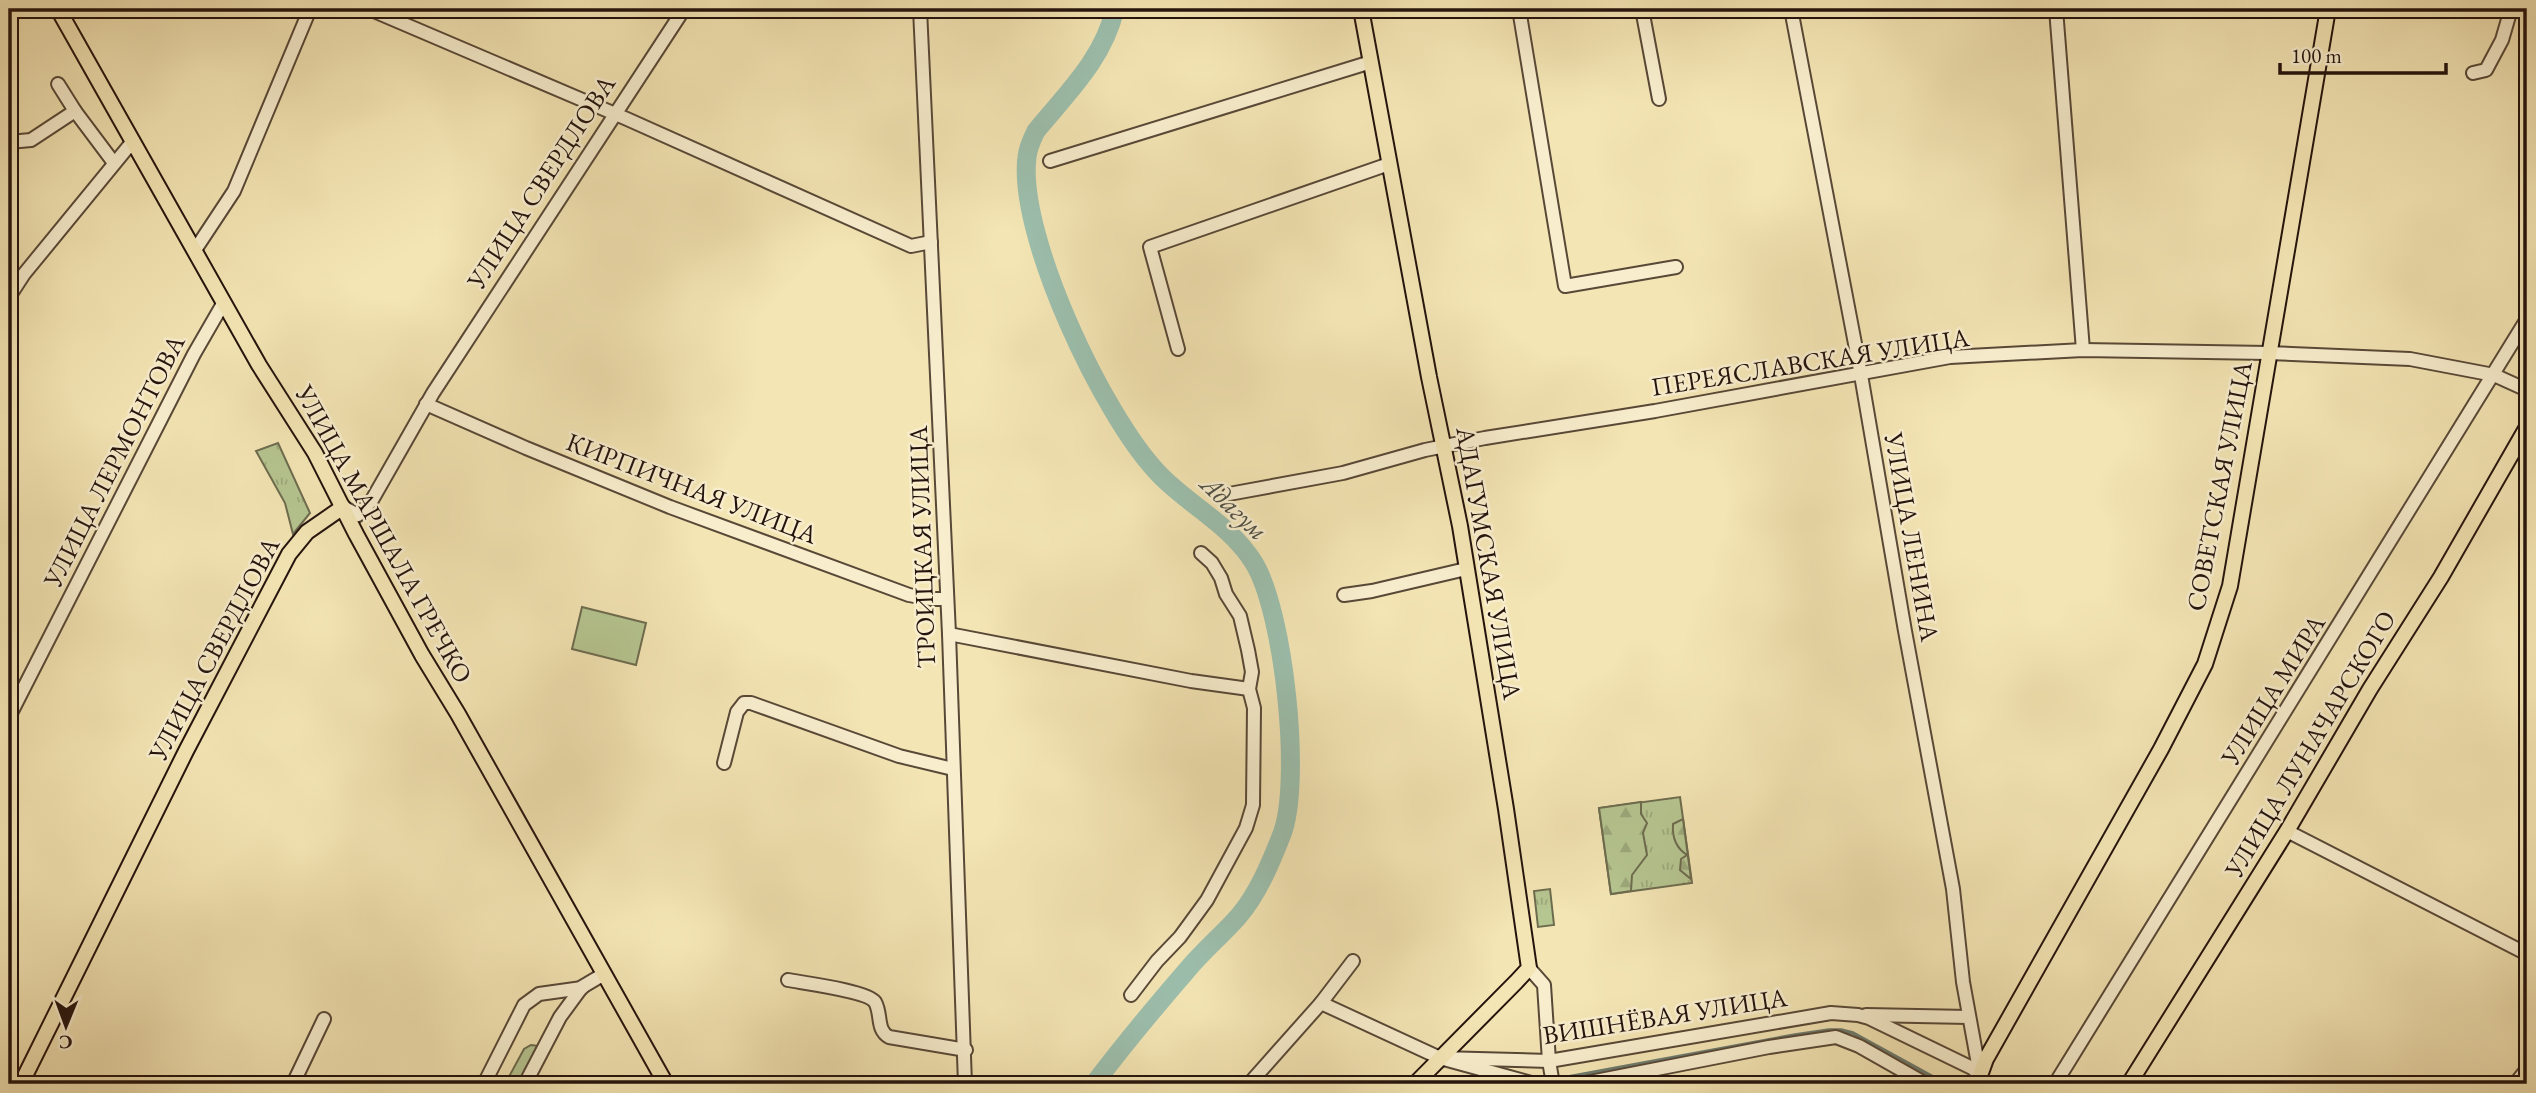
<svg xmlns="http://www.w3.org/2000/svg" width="2536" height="1093" font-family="'EB Garamond',serif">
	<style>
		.grass { fill: url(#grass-tufts); stroke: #6d6c4f; stroke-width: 2 }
		.forest { fill: url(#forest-firs); stroke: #6d6c4f; stroke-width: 2 }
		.garden { fill: #b6c691; stroke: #6d6c4f; stroke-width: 2 }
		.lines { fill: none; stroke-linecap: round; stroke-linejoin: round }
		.stream { stroke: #6c7a6d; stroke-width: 3.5 }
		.river { stroke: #9cbfad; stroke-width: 19 }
		.minor-casing { stroke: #584837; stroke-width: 16 }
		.major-casing { stroke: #24130d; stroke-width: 18 }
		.minor { stroke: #f8eece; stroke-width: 12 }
		.major { stroke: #f4e5b4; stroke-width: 14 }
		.labels { text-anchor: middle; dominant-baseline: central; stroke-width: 5; stroke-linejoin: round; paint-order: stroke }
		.street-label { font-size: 26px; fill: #24130d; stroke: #f8eece }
		.water-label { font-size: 28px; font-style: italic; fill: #4e4f45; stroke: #f8eece }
	</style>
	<defs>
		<pattern id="grass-tufts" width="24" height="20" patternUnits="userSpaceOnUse" patternTransform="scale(1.75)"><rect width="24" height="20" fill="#b6c691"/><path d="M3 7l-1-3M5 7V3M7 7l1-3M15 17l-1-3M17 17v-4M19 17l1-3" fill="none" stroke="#9ca97c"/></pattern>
		<pattern id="forest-firs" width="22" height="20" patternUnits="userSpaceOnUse" patternTransform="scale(1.75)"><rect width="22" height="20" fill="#b6c691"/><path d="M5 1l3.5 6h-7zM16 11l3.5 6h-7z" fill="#9ca97c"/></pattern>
	</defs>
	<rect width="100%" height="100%" fill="#f4e5b4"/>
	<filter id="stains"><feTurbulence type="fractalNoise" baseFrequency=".00286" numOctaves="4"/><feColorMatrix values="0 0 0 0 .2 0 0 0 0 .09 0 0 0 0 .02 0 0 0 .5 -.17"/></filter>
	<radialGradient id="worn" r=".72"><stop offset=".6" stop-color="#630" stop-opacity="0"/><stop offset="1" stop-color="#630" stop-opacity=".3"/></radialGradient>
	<g class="grass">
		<path d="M278 443 310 513 293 534 285 503 256 451Z"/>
		<path d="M1680 797 1692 883 1611 894 1599 808Z"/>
		<path d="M1550 889 1554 925 1538 927 1534 891Z"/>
		<path d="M531 1045 539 1046 521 1084H505L524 1049Z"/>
	</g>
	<g class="forest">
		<path d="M1641 802V814L1647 823 1643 833 1647 855 1632 875 1631 891 1611 894 1599 808Z"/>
		<path d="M1683 819 1691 879 1680 870 1681 859 1687 855C1676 848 1672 838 1673 824Z"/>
	</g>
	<path class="garden" d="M582 607 646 623 636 665 572 649Z"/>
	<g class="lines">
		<path class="stream" d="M1568 1077 1795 1035 1829 1030H1841L1853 1033 1946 1084"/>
		<path class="river" d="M1094 1084C1124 1044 1156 1006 1188 969 1204 950 1222 935 1238 917 1258 894 1271 862 1282 834 1302 781 1284 612 1254 563 1230 524 1188 505 1158 473 1104 417 1017 235 1027 157 1028 147 1032 139 1036 131 1069 91 1103 59 1115 9"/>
		<defs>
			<g id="minor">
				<path d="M369 9 627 119 911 246 931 242"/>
				<path d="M920 9 949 634 965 1084"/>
				<path d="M1519 9 1565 286 1676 267"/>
				<path d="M1642 9 1659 99"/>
				<path d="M1791 9 1861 375 1905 631 1953 889 1963 982 1980 1075"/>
				<path d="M2056 9 2083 350"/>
				<path d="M2473 73 2486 70 2502 40 2511 9"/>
				<path d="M58 84 75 111 114 163"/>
				<path d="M9 142 31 140 75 111"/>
				<path d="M1050 161 1371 62"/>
				<path d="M195 250 234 191 310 9"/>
				<path d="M9 297 24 274 133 141"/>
				<path d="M1178 349 1150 247 1389 164"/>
				<path d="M426 404 526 448 670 507 909 595 931 599H947"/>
				<path d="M1229 494 1343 473 1425 450 1485 438 1655 411 1950 357 2083 350 2268 353 2410 359 2494 375 2527 390"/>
				<path d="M343 507 358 515 372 500 433 393 684 9"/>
				<path d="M1344 595 1372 591 1466 569"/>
				<path d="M949 634 1191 681 1249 689"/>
				<path d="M9 717 194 354 224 302"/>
				<path d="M724 763 737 712 744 703H751L899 756 953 769"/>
				<path d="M2287 831 2527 954"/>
				<path d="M1529 968 1544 985 1549 1061 1553 1084"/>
				<path d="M788 980C804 983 867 991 875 1002 882 1014 876 1030 889 1037L966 1050"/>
				<path d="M1131 995 1157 961 1180 937 1207 900 1246 828 1253 805 1254 708 1249 689 1252 672 1248 650 1240 616 1226 594 1221 578 1212 563 1201 553"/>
				<path d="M1321 1003 1440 1058 1535 1084"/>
				<path d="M1866 1015 1969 1017"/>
				<path d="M1440 1058 1549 1061 1831 1013 1858 1015 1869 1018 1972 1068 1980 1075"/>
				<path d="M293 1084 324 1019"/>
				<path d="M484 1084 524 1005 539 994 582 988"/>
				<path d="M525 1084 560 1017 582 987 604 974"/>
				<path d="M1249 1084 1321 1003 1353 961"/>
				<path d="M1580 1084 1769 1047 1836 1037 1859 1046 1926 1084"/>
				<path d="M2055 1084 2527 319"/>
				<path d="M2515 1084 2527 1069"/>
			</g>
			<g id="major">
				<path d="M58 9 259 365 315 453 356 534 422 655 458 714 666 1084"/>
				<path d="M1361 9 1429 377 1460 526 1506 809 1529 968 1516 982 1415 1084"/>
				<path d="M21 1084 186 751 289 554 307 532 343 507"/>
				<path d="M1977 1084 1986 1059 2161 749 2205 664 2230 586 2328 9"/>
				<path d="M2129 1084 2287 831 2370 689 2441 577 2527 427"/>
			</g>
		</defs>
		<use href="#minor" class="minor-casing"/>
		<use href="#major" class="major-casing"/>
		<use href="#minor" class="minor"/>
		<use href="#major" class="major"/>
	</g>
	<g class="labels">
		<g class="street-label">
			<text transform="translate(541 182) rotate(-57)">УЛИЦА СВЕРДЛОВА</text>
			<text transform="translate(1810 362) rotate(-9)">ПЕРЕЯСЛАВСКАЯ УЛИЦА</text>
			<text transform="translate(114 461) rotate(-63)">УЛИЦА ЛЕРМОНТОВА</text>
			<text transform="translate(2219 486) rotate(-79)">СОВЕТСКАЯ УЛИЦА</text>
			<text transform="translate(692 488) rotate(21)">КИРПИЧНАЯ УЛИЦА</text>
			<text transform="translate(384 534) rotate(61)">УЛИЦА МАРШАЛА ГРЕЧКО</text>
			<text transform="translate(1912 537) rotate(80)">УЛИЦА ЛЕНИНА</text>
			<text transform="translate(922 547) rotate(-92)">ТРОИЦКАЯ УЛИЦА</text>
			<text transform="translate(1489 563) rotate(80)">АДАГУМСКАЯ УЛИЦА</text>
			<text transform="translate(214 649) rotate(-62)">УЛИЦА СВЕРДЛОВА</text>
			<text transform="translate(2273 690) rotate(-58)">УЛИЦА МИРА</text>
			<text transform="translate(2310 744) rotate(-59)">УЛИЦА ЛУНАЧАРСКОГО</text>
			<text transform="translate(1665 1016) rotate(-9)">ВИШНЁВАЯ УЛИЦА</text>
		</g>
		<g class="water-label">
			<text transform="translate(1235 507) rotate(44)">Адагум</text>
		</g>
	</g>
	<rect width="2536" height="1093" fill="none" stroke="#f4e5b4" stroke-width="35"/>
	<rect x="10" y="10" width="2515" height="1072" fill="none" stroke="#24130d" stroke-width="3.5"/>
	<rect x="18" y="18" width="2501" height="1058" fill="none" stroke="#24130d" stroke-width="2"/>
	<g transform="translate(66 1026) rotate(181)" stroke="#f8eece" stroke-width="5" paint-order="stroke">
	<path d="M0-5L12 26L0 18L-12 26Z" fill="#24130d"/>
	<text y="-10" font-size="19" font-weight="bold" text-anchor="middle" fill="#24130d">С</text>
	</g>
	<path d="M2280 63v10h166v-10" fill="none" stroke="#24130d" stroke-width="3.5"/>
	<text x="2291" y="63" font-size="21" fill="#24130d" stroke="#f8eece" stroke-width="5" paint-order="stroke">100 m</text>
	<rect width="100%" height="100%" filter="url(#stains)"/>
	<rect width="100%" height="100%" fill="url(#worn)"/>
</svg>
